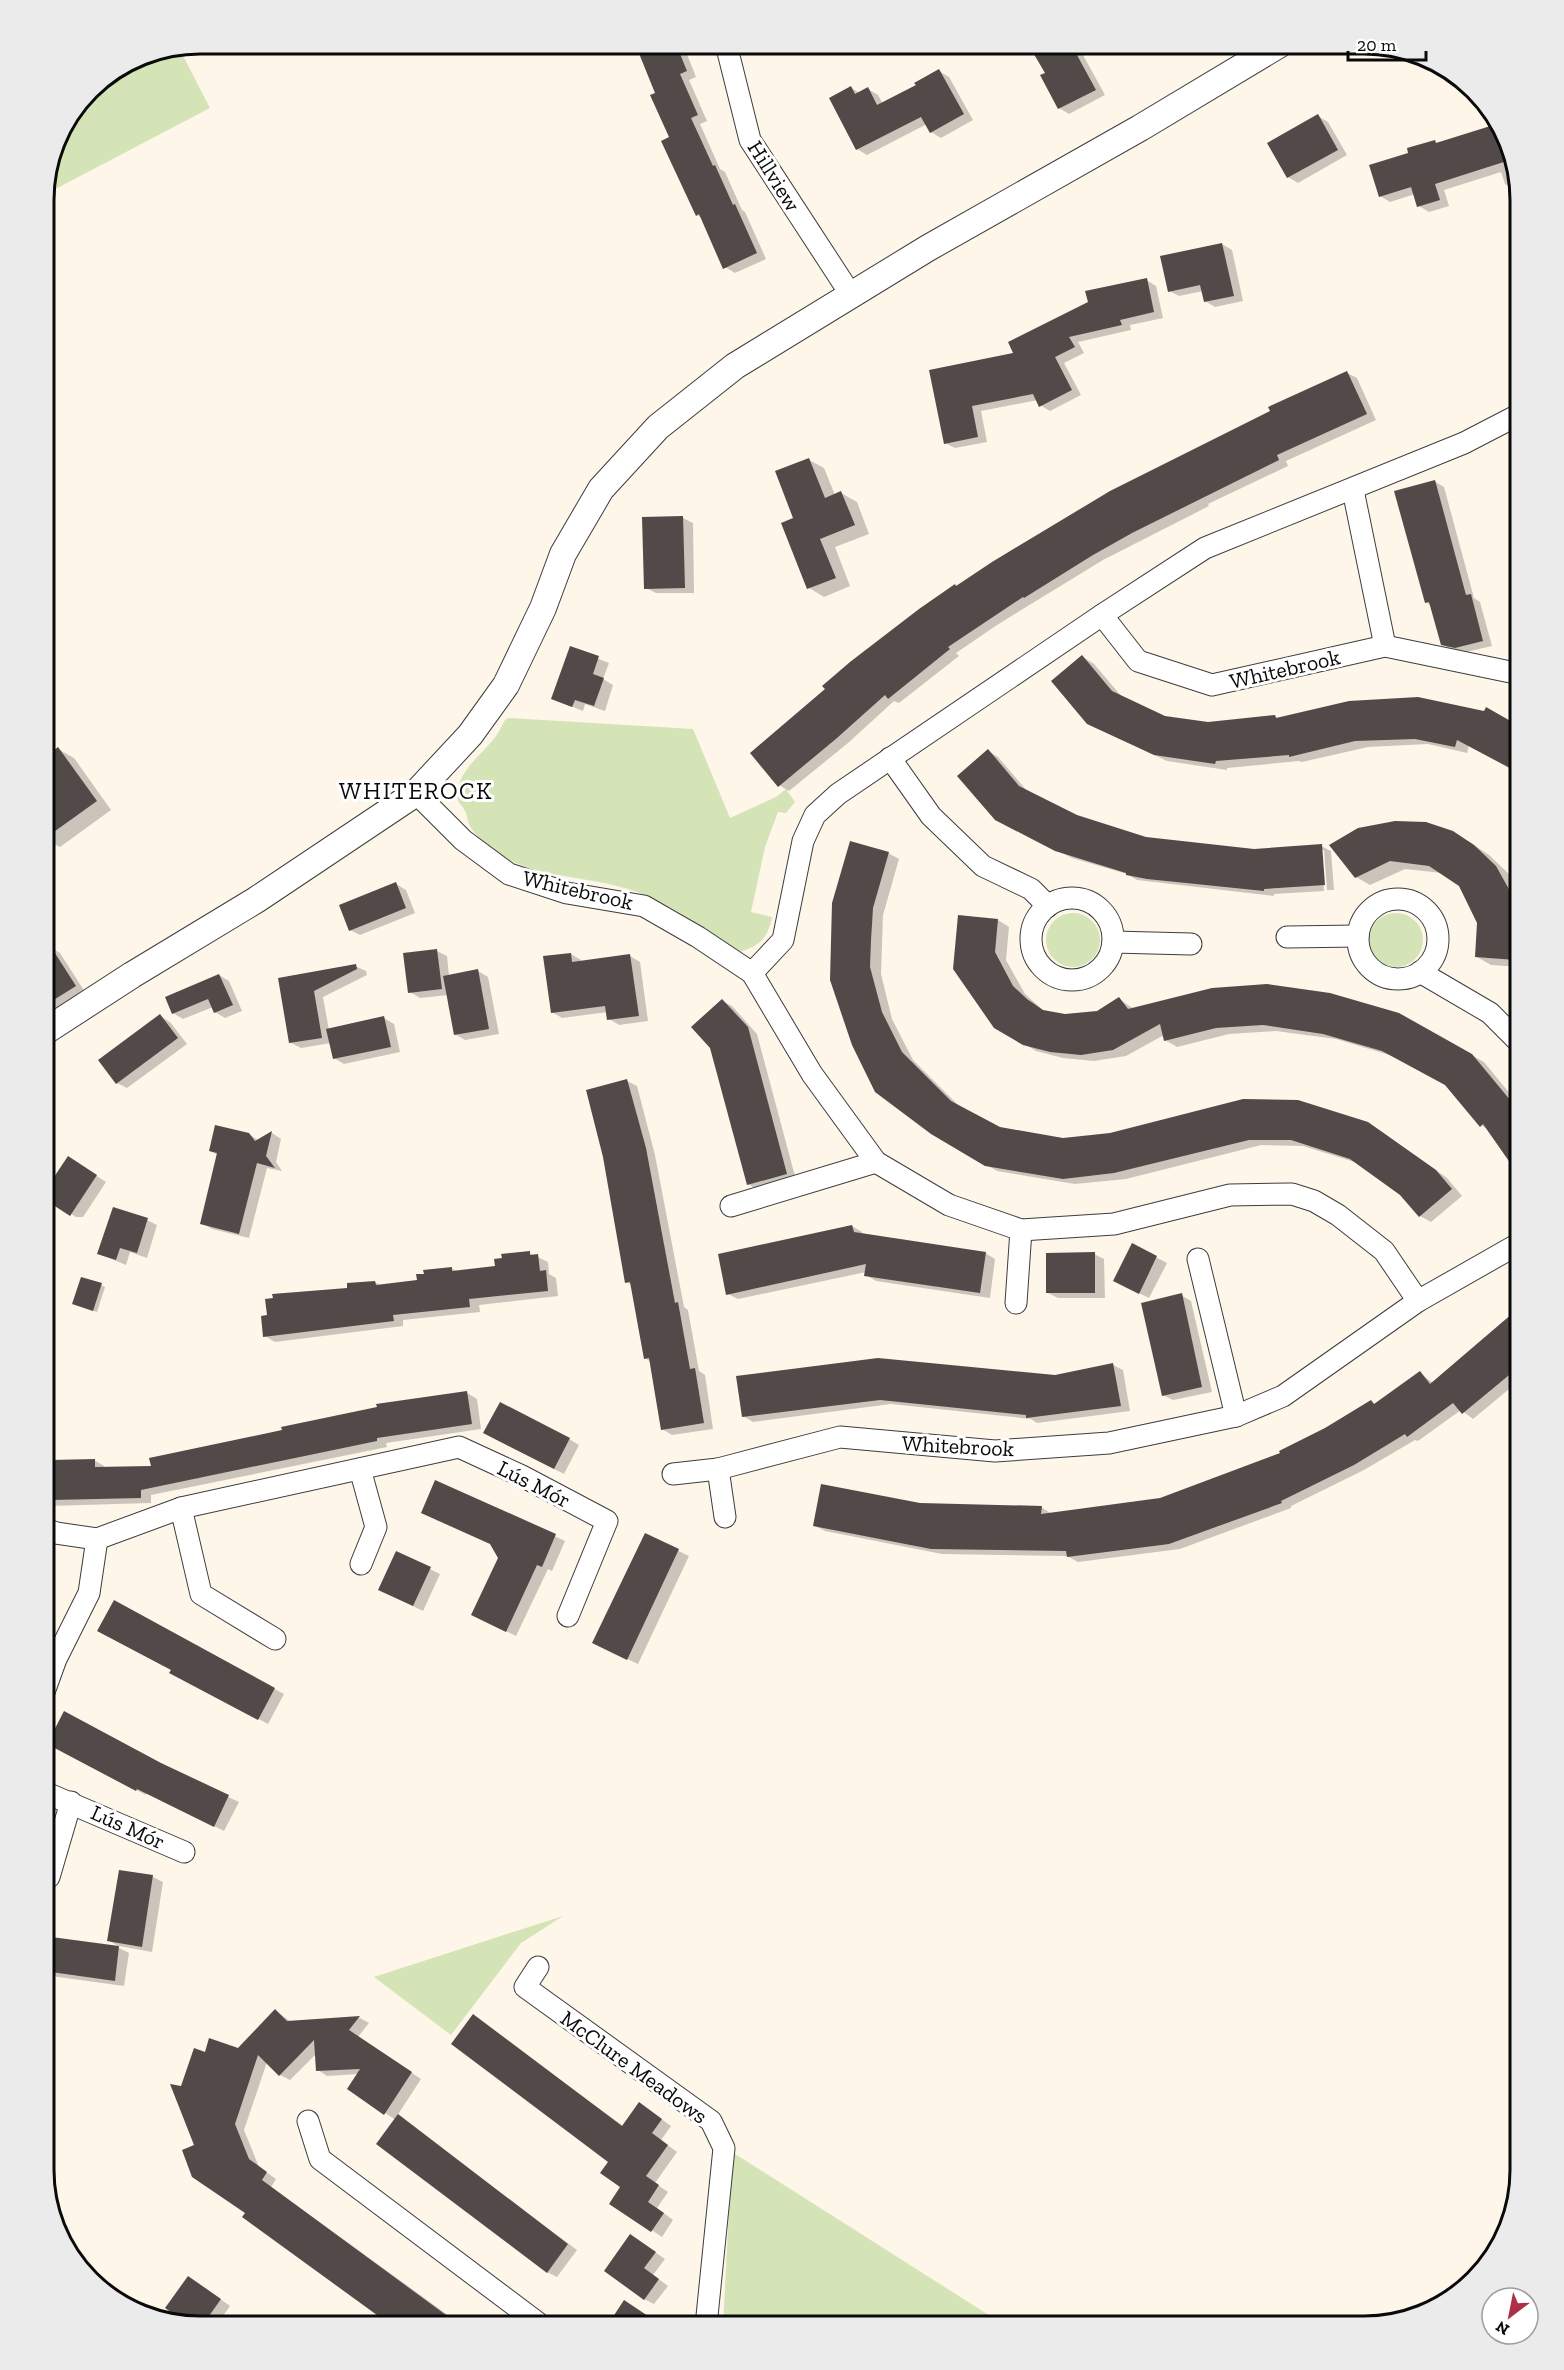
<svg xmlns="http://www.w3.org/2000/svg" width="1564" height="2370" font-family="'Zilla Slab',serif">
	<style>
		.green { fill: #d5e4b6 }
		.shadow { fill: #0003 }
		.building { fill: #524a48 }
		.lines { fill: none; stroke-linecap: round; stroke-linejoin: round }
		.minor-casing { stroke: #3d3d3d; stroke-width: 23 }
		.tertiary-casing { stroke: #3d3d3d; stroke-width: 28 }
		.minor { stroke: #fff; stroke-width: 21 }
		.tertiary { stroke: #fff; stroke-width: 26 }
		.labels { text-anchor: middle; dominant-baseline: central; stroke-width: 6; stroke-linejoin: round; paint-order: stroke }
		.street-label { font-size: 22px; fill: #0a0a0a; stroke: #fff }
		.neighbourhood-label { font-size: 24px; letter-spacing: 1.5px; fill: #0a0a0a; stroke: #fff }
		.rim { fill: none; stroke: #0a0a0a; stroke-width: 3 }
	</style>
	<rect width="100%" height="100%" fill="#fdf6e9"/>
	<g class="green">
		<path d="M179 48 210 108 44 195 56 140 89 89 140 55Z"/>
		<path d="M509 718 693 729 730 818 776 797 786 789 795 802 786 813 778 812 765 847 751 912 772 917C768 938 759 947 738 952 706 929 674 906 637 892 579 871 512 883 471 828 467 823 468 816 465 811 462 805 458 803 457 796 457 771 483 754 496 736 500 731 502 725 505 720Z"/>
		<circle cx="1396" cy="940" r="27"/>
		<circle cx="1073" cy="940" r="27"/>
		<path d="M563 1916 521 1943 451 2035 374 1977Z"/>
		<path d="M732 2152 1006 2326H723Z"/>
	</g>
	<g class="shadow">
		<path d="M644 44H683L696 77 689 80 707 121 700 124 720 169 725 172 742 210 745 212 766 259 735 273 725 267 702 218 697 215 657 94Z"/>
		<path d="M1030 44H1077L1105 95 1069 114 1059 108 1047 73Z"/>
		<path d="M939 71 949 77 973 120 941 138 931 132 927 124 867 155 857 149 851 88 860 93 868 89 878 95 883 104 918 86Z"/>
		<path d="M1318 116 1328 122 1347 155 1298 183 1288 177Z"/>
		<path d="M1500 124 1518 189 1515 190 1505 184 1501 172 1444 190 1449 206 1429 212 1419 206 1415 194 1390 202 1380 196 1410 154 1435 142 1439 144Z"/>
		<path d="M1222 244 1232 250 1243 301 1215 307 1205 301 1203 291 1179 296 1169 291Z"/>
		<path d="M1146 280 1156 286 1163 318 1130 325 1131 330 1078 342 1084 353 1064 363 1081 395 1050 411 1040 405 1038 400 981 411 987 442 955 448 945 443 930 371 1015 354Z"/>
		<path d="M1347 373 1357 378 1376 420 1286 461 1288 466 1208 504 1209 506 1103 560 997 625 956 653 959 656 899 703 894 701 848 743 789 791 779 785 957 587Z"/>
		<path d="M809 460 824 468 835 495 841 493 857 502 869 534 835 547 850 586 824 597 809 588 795 519Z"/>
		<path d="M1520 465V493L1514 467Z"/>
		<path d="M1434 481 1444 487 1474 598 1480 602 1492 646 1466 652 1452 650 1442 644 1431 606 1426 602Z"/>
		<path d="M683 518 693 523 694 593H656L646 588Z"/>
		<path d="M571 648 609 663 603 679 613 685 605 711 585 704 583 711 553 699Z"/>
		<path d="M1083 657 1094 664 1122 697 1164 717 1208 723 1275 716 1279 719 1417 699 1469 745 1467 753 1428 744 1368 747 1302 762 1299 761 1227 768V770L1167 761 1088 723Z"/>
		<path d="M58 749 74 758 111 810 60 847 51 843 44 848V759Z"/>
		<path d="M988 751 998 757 1028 792 1076 817 1145 838 1254 850 1321 846 1331 851 1334 890H1327L1324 850H1321L1324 891 1274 894V896L1137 880 1127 874 1072 858 1007 825Z"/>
		<path d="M1395 822 1468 841 1489 855 1511 876 1520 894V967L1491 965 1477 957 1479 922 1460 885 1442 873 1405 869 1370 885 1356 877Z"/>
		<path d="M888 853 899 859 883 915 881 974 892 1019 913 1060 961 1108 999 1129 1063 1140 1379 1130 1447 1178 1462 1196 1431 1222 1420 1216 1401 1194 1358 1163 1303 1146 1261 1145 1126 1179 1075 1184 997 1171 931 1132 831 979Z"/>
		<path d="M396 884 406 890 415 913 360 935 350 930Z"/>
		<path d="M998 920 1009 927 1006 960 1025 994 1044 1011 1064 1016 1097 1013 1119 999 1134 1009 1398 1015 1484 1062 1520 1106V1166L1511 1160 1489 1130 1481 1125 1446 1084 1396 1057 1336 1039 1276 1031 1229 1034 1177 1047 1165 1040 1164 1035 1126 1056 1094 1061 1063 1058 1036 1051 995 1027 954 969Z"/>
		<path d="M50 947 60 953 85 992 50 1014 44 1010V951Z"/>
		<path d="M437 951 447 956 449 976 478 971 488 977 499 1034 465 1040 455 1034 448 995 420 998 410 992Z"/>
		<path d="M571 954 581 960V963L630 956 640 962 648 1021 619 1025 609 1019 608 1012 562 1018 552 1012Z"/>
		<path d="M355 966 366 971 367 975 323 997 329 1030 384 1018 394 1024 400 1052 344 1064 334 1058 331 1043 301 1048 291 1043 280 979Z"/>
		<path d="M219 975 229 981 242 1011 225 1018 215 1012 213 1007 183 1019 173 1013Z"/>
		<path d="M722 1001 732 1006 757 1034 796 1180 758 1190 748 1184Z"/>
		<path d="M160 1016 170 1022 187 1044 127 1088 117 1083Z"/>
		<path d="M627 1081 637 1086 655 1155 684 1307 688 1310 699 1371 705 1375 713 1429 672 1435 662 1429 651 1362 645 1358 632 1285 627 1282Z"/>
		<path d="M272 1133 281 1139 276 1162 282 1171 267 1168 249 1238 212 1229 202 1223 218 1155 210 1151 249 1134 259 1141Z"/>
		<path d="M69 1158 106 1182 83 1217H76L44 1197Z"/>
		<path d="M147 1220 157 1225 147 1258 130 1252 126 1265 99 1254Z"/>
		<path d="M852 1226 862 1232 863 1235 985 1253 995 1259 990 1298 876 1281 866 1275V1272L738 1299 728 1294Z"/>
		<path d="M1132 1245 1167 1263 1149 1298 1125 1286Z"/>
		<path d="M529 1253 548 1262 549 1274 556 1278 558 1296 479 1305 480 1312 403 1320V1326L275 1342 265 1336 349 1289 375 1282 381 1286 418 1281 451 1268 458 1272 496 1268Z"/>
		<path d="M1094 1254 1104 1259 1105 1298H1058L1048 1293Z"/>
		<path d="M101 1285 105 1287 97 1312 74 1304Z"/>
		<path d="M1181 1295 1191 1301 1212 1392 1173 1400 1163 1395Z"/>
		<path d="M1520 1309V1380L1473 1419 1461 1410 1418 1441 1415 1440 1364 1470 1291 1506V1508L1180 1549 1078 1562 1067 1556 942 1554 825 1531 815 1526 920 1505 1041 1507 1052 1514 1161 1499 1282 1454 1371 1402 1376 1405 1420 1373 1433 1383Z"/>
		<path d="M1113 1365 1123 1370 1130 1411 1037 1423 1031 1419 891 1404 753 1422 743 1416 1055 1377Z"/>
		<path d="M467 1393 477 1399 481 1429 386 1443 387 1447 151 1495V1503L48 1506 44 1503V1461L94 1460 104 1466V1469L153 1467 284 1431Z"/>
		<path d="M495 1439H569L579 1445 564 1474Z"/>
		<path d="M436 1482 565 1541 552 1571 548 1569 516 1636 483 1620 499 1558 492 1544Z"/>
		<path d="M646 1535 689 1556 638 1664 604 1648Z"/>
		<path d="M397 1553 440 1574 423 1611 390 1595Z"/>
		<path d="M44 1580 53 1585 44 1604Z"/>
		<path d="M114 1602 284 1694 268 1724 181 1678Z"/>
		<path d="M59 1749 161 1765 239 1802 224 1831 147 1793 146 1795Z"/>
		<path d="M120 1872 153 1877 163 1882 152 1952 119 1946 109 1941Z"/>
		<path d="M44 1937 119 1948 129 1953 124 1986 44 1975Z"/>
		<path d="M276 2011 291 2022 360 2018 369 2023 358 2037 421 2079 397 2116 577 2250 557 2277 547 2272 396 2120 385 2113 358 2074 327 2076 318 2070 317 2053 290 2080 280 2075 267 2062 244 2130 259 2167 276 2179 271 2187 463 2326H395L244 2217 247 2213 196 2146 182 2088 206 2054 238 2049Z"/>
		<path d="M473 2016 623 2126 649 2110 671 2126 661 2140 677 2152 655 2183 668 2192 657 2208 673 2220 662 2237 611 2203 622 2187 610 2162Z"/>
		<path d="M631 2236 665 2259 653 2275 668 2286 654 2304 644 2299Z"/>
		<path d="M198 2283 230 2306 216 2326H194L167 2308Z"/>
	</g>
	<g class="building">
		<path d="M656 44H676L687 71 680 74 698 115 691 118 713 166 715 165 733 205 735 204 757 253 723 269 699 214 696 216 661 141 669 137 650 95 655 93 638 51Z"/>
		<path d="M1028 44H1071L1096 90 1058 109 1040 75 1045 73Z"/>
		<path d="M939 69 964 114 930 133 921 117 856 150 829 98 851 86 855 94 868 87 877 105 916 85 914 83Z"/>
		<path d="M1318 114 1338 150 1287 178 1267 143Z"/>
		<path d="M1500 123 1510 160 1435 184 1440 200 1417 207 1411 187 1379 197 1369 165 1408 153 1407 148 1435 140 1436 143Z"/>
		<path d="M1222 243 1234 296 1204 302 1200 285 1168 292 1160 256Z"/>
		<path d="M1147 278 1154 312 1120 320 1122 325 1069 337 1075 347 1055 357 1072 390 1039 407 1033 394 972 406 978 437 944 444 929 370 1013 353 1008 342 1088 302 1085 291Z"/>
		<path d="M1347 371 1367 414 1277 455 1279 460 1132 533 1093 555 1024 598 1023 597 948 647 950 649 888 699 885 695 837 738 778 787 750 753 825 689 822 686 850 662 919 609 955 584 956 586 992 562 1110 491 1270 411 1268 407Z"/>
		<path d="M809 458 825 498 841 491 855 525 820 539 836 578 807 589 781 523 793 518 775 471Z"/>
		<path d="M1435 480 1466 595 1471 594 1483 641 1455 648 1441 645 1429 602 1425 603 1394 491Z"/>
		<path d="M683 516 685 588 644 589 642 517Z"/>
		<path d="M570 646 599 656 593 674 604 678 594 706 575 700 572 707 551 699Z"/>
		<path d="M1082 655 1112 691 1165 716 1208 722 1275 715 1276 718 1349 701 1418 697 1484 711 1486 707 1521 727V774L1457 740 1455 747 1415 739 1355 741 1289 757V755L1216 761 1215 764 1154 755 1087 724 1051 681Z"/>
		<path d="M58 747 97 801 44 839V758Z"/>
		<path d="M988 749 1019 786 1077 815 1146 837 1254 849 1322 844 1325 885 1264 889V891L1147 879 1126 875V873L1055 851 995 820 957 776Z"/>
		<path d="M1395 821 1426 822 1453 831 1474 845 1496 866 1520 909 1516 960 1475 957 1477 923 1459 886 1429 866 1390 861 1355 878 1329 845 1358 828Z"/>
		<path d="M850 841 889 852 873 908 871 940 870 967 882 1012 902 1052 951 1101 1000 1127 1063 1138 1110 1133 1243 1099 1298 1100 1368 1122 1436 1170 1452 1189 1419 1217 1400 1195 1350 1159 1291 1140H1249L1114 1173 1063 1179 985 1166 931 1134 875 1092 852 1045 830 980 832 903Z"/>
		<path d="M396 882 406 908 349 931 339 905Z"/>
		<path d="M958 915 998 919 995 952 1013 986 1027 999 1043 1010 1065 1014 1097 1011 1119 997 1128 1009 1212 988 1267 984 1330 993 1399 1013 1472 1054 1520 1112V1177L1483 1124 1480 1127 1445 1085 1382 1051 1323 1034 1263 1025 1247 1026 1216 1028 1164 1041 1160 1024 1113 1050 1081 1055 1050 1052 1023 1045 994 1028 953 969Z"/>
		<path d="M44 936 76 986 44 1006Z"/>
		<path d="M437 949 442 989 408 993 403 953Z"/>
		<path d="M571 953 572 962 630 954 639 1016 607 1020 605 1006 551 1013 543 956Z"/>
		<path d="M356 964 357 969 314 991 322 1038 289 1043 278 978Z"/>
		<path d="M478 969 489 1029 454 1035 443 976Z"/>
		<path d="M219 974 233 1005 214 1013 208 999 172 1014 165 997Z"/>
		<path d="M722 999 748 1027 787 1174 747 1185 710 1048 691 1027Z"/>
		<path d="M160 1014 178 1038 116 1084 98 1060Z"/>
		<path d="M384 1016 391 1047 333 1059 326 1029Z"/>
		<path d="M627 1079 646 1148 675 1303 678 1302 690 1369 695 1368 704 1423 661 1430 649 1358 644 1359 630 1282 625 1283 603 1157 586 1090Z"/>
		<path d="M215 1125 249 1133 255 1141 272 1131 266 1156 275 1168 257 1163 239 1234 200 1224 217 1153 209 1151Z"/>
		<path d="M68 1156 97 1175 70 1216 44 1199V1192Z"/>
		<path d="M113 1207 148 1218 137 1253 120 1248 116 1260 97 1254Z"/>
		<path d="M852 1225 854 1232 986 1252 980 1293 864 1276 866 1264 726 1295 718 1254Z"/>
		<path d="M1132 1243 1157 1256 1139 1294 1113 1281Z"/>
		<path d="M530 1251V1255L538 1254 540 1271 546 1270 548 1291 469 1299 470 1307 393 1315 394 1321 263 1337 261 1316 267 1315 265 1299 273 1298 272 1294 347 1288V1283L375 1281 376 1285 417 1280 416 1274H424L423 1270 452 1267V1271L495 1266 494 1259 502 1258 501 1254Z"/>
		<path d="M1095 1252V1293H1046V1253Z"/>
		<path d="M81 1277 102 1283 93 1311 72 1304Z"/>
		<path d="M1182 1293 1202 1387 1162 1396 1141 1303Z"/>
		<path d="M1520 1307V1366L1462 1414 1453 1403 1407 1437 1405 1434 1354 1465 1281 1501 1282 1503 1169 1544 1067 1557 1066 1551 931 1549 813 1526 821 1484 920 1503 1042 1506 1041 1514 1160 1498 1280 1453 1279 1451 1325 1428 1371 1400 1374 1404 1420 1371 1430 1384Z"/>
		<path d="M878 1358 1055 1375 1113 1363 1121 1406 1026 1418V1415L880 1400 742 1417 736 1376Z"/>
		<path d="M467 1391 472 1424 377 1438V1441L141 1490V1498L52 1500 50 1460 95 1459V1467L151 1466 149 1458 282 1430 281 1427 377 1407 376 1404Z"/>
		<path d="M500 1402 570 1438 554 1469 483 1433Z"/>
		<path d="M435 1480 556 1534 542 1567 537 1565 506 1632 471 1615 498 1558 490 1544 421 1513Z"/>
		<path d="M645 1533 679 1549 627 1660 592 1643Z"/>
		<path d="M396 1551 431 1567 413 1606 378 1590Z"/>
		<path d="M114 1600 275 1688 258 1720 169 1673 171 1670 97 1631Z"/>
		<path d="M64 1711 161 1763 229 1795 214 1827 137 1789 136 1791 47 1744Z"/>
		<path d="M119 1870 153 1875 142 1947 107 1941Z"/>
		<path d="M44 1936 119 1946 115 1981 44 1971Z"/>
		<path d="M275 2009 287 2021 360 2016 349 2030 412 2072 384 2115 347 2089 360 2069 316 2071 314 2040 279 2076 258 2055 235 2124 249 2159 267 2172 262 2180 461 2326H392L242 2217 245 2213 192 2177 182 2150 194 2145 170 2084 181 2086 194 2048 205 2052 209 2038 238 2048Z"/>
		<path d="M473 2014 622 2126 639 2102 662 2119 652 2133 668 2145 646 2176 659 2185 648 2202 664 2213 651 2232 609 2204 620 2187 600 2173 608 2162 451 2044Z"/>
		<path d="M398 2114 568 2244 547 2273 376 2144Z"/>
		<path d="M630 2234 656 2252 644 2268 659 2279 644 2300 604 2271Z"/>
		<path d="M188 2276 221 2299 202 2326H191L165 2308Z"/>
		<path d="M624 2300 663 2326H607Z"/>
	</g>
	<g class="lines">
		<defs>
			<g id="minor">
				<path d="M726 44 750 140 851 295"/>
				<path d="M1353 490 1385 646"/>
				<path d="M1102 615 1138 661 1212 685 1385 646 1520 674"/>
				<path d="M890 758 931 816 983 866 1031 889 1048 906"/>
				<path d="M416 793 463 840 509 874 567 893 644 906 698 937 752 973 783 940 803 841 815 815 838 794 1102 615 1205 548 1464 443 1520 414"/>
				<circle cx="1072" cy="939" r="41"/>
				<circle cx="1398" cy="939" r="40"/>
				<path d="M1287 937 1358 936"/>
				<path d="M1113 942 1191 944"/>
				<path d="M1420 972 1490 1013 1520 1043"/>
				<path d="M731 1206 876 1162"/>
				<path d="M1198 1259 1236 1416"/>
				<path d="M1418 1301 1520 1243"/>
				<path d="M1016 1303 1021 1230"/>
				<path d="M360 1469 376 1527 361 1564"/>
				<path d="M673 1474 718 1469"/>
				<path d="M181 1508 201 1594 275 1639"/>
				<path d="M725 1517 718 1469 840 1437 995 1451 1109 1443 1236 1416 1283 1396 1418 1301 1384 1251 1338 1215 1314 1201 1292 1194 1230 1195 1114 1224 1021 1230 949 1205 876 1162 812 1074 752 973"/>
				<path d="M44 1528 56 1533 97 1539 181 1508 459 1447 522 1476 607 1521 568 1616"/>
				<path d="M44 1692 56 1659 89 1593 97 1539"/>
				<path d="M44 1792 184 1852"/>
				<path d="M49 1877 71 1802"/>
				<path d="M538 1967 525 1987 711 2121 724 2148 706 2326"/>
				<path d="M308 2121 320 2159 542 2326"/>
			</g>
			<path id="tertiary" d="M44 1032 132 975 256 900 416 793 470 735 506 685 543 608 563 554 601 489 658 427 735 366 928 248 1140 128 1280 44"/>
		</defs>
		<use href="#minor" class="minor-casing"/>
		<use href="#tertiary" class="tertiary-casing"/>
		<use href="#minor" class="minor"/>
		<use href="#tertiary" class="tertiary"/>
	</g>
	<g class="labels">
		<g class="street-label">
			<text transform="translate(774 176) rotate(58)">Hillview</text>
			<text transform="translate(1285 669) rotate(-13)">Whitebrook</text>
			<text transform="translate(578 890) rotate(13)">Whitebrook</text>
			<text transform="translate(958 1446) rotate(3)">Whitebrook</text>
			<text transform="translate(534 1484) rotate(27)">Lús Mór</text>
			<text transform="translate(128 1827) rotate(24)">Lús Mór</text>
			<text transform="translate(634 2067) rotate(36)">McClure Meadows</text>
		</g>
		<g class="neighbourhood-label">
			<text x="416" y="790">WHITEROCK</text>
		</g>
	</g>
	<path d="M0 0H1564V2370H0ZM200 54H1364A146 146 0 0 1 1510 200V2170A146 146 0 0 1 1364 2316H200A146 146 0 0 1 54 2170V200A146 146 0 0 1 200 54Z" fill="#ebebeb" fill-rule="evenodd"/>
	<path class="rim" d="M200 54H1364A146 146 0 0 1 1510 200V2170A146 146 0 0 1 1364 2316H200A146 146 0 0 1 54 2170V200A146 146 0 0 1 200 54Z"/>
	<g transform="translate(1510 2316) rotate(212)"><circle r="28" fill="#ffffff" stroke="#9d9d9d" stroke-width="1.5"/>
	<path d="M0-4.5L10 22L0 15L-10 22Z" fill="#ad2f48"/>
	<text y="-9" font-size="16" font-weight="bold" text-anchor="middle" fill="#0a0a0a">N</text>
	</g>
	<path d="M1348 51v9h78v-9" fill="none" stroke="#0a0a0a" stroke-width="3"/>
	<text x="1357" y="51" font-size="18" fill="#0a0a0a" stroke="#ffffff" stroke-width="4.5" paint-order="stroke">20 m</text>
</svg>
